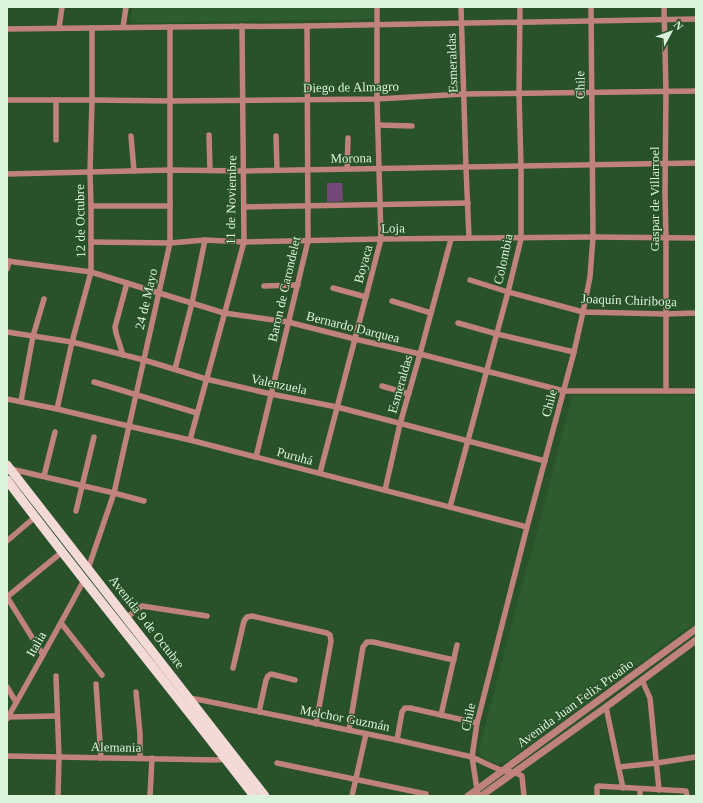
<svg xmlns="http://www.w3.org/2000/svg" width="703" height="803" font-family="Georgia,serif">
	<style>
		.built { fill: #2d5c2f }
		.green { fill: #744877 }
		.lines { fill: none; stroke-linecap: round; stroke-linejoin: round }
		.minor { stroke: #c0827c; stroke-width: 5.5 }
		.tertiary { stroke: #c0827c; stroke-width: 7 }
		.primary { stroke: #f4dad7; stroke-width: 9 }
		.labels { text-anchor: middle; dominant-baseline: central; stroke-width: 3; stroke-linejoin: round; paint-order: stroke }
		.street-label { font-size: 13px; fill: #dbf2db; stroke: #29512a }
	</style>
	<rect width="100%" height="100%" fill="#29512a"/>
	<g class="built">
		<path d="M132 7H373L374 19 131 23Z"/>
		<path d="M572 396H696V622L507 761 498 764 487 760 482 756 479 750 514 614 540 521Z"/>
	</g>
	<path class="green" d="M327 183H342L343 201 327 202Z"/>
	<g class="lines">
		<g class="minor">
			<path d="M461 7 466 168 469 238"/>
			<path d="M664 7 666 91 665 193 666 238V391"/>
			<path d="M123 27 126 7"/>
			<path d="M59 28 62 7"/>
			<path d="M7 29 170 27 307 26 696 19"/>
			<path d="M7 100H92L171 101 377 99 464 94 696 91"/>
			<path d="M56 100V140"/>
			<path d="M378 125 412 126"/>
			<path d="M209 135 210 170"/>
			<path d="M131 136 134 171"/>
			<path d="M276 136 277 170"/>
			<path d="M347 169 348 138"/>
			<path d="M7 174 90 172 170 170 244 171 696 163"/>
			<path d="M91 206H170"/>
			<path d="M244 207 468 203"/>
			<path d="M91 242 170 243 205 240 244 242 381 239 593 237 696 238"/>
			<path d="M7 261 91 272 224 313 288 322 355 339 420 354 564 391H696"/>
			<path d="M7 269 9 261"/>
			<path d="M470 280 508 292 583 312 665 314 696 313"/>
			<path d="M264 286 298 285"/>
			<path d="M333 288 366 297"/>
			<path d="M392 301 431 313"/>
			<path d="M458 323 497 334 574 352"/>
			<path d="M7 332 72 342 144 360 206 379 271 394 337 407 545 461"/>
			<path d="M123 355 116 333 115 327 127 283"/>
			<path d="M175 369 192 303 205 240"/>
			<path d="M94 382 197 413"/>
			<path d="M382 386 409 394"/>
			<path d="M7 399 57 409 128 426 190 440 527 527"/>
			<path d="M21 401 33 336 44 299"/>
			<path d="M57 409 72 342 91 272V206L90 172 92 100V28"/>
			<path d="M190 440 244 242 242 26"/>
			<path d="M256 457 308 241 307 26"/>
			<path d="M11 469 114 493 144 501"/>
			<path d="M320 473 381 239 377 99V7"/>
			<path d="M44 476 55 432"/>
			<path d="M385 490 400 424 420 354 451 239"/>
			<path d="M450 507 508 292 521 239V166L519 94 520 7"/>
			<path d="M76 511 94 437"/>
			<path d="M7 541 35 517"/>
			<path d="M88 569 114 493 170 243V27"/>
			<path d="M7 597 62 552"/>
			<path d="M7 597 43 655"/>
			<path d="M127 617 142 606 207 616"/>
			<path d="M61 623 102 675"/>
			<path d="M233 668 244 621 247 617 252 616 327 633 330 635 331 641 316 724"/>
			<path d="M56 676 59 757 58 796"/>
			<path d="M642 680 650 698 659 790"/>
			<path d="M96 684 101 758"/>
			<path d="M7 687 16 702"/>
			<path d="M136 692 140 734V758"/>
			<path d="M189 698 201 700 397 740 472 757 489 765 503 771 514 772 522 776 524 796"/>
			<path d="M606 707 623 788"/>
			<path d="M259 712 266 680 268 676 271 674 295 680"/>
			<path d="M441 715 457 645"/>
			<path d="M8 717 56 716"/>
			<path d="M7 719C33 673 59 627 84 580"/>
			<path d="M349 730 363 647 367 642H373L454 660"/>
			<path d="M397 740 402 712 405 708H410L477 723"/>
			<path d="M7 756 59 757 216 760 225 759"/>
			<path d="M277 763 426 794"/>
			<path d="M619 767 657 763 696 757"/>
			<path d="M640 789V796"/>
			<path d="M150 796 152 758"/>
			<path d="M352 796 366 734"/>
			<path d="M478 796 472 757 477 723 527 527 574 352 583 312 590 277 593 237 591 7"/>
			<path d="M597 796V787L598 786 686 791 687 796"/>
		</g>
		<g class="tertiary">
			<path d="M468 796 696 629"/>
			<path d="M481 796 606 707 696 640"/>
		</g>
		<g class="primary">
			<path d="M7 465 265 796"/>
			<path d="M7 480C87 587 173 690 254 796"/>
		</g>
	</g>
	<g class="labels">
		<g class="street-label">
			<text transform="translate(452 63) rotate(-92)">Esmeraldas</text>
			<text transform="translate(580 85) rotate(-91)">Chile</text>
			<text transform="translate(351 87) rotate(-1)">Diego de Almagro</text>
			<text transform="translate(351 158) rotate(-1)">Morona</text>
			<text transform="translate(654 199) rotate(-90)">Gaspar de Villarroel</text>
			<text transform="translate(231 200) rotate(-89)">11 de Noviembre</text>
			<text transform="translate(80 221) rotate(-91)">12 de Octubre</text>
			<text transform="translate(393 228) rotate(-1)">Loja</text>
			<text transform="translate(503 259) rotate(-78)">Colombia</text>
			<text transform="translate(363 264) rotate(-75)">Boyaca</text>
			<text transform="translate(284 289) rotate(-77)">Baron de Carondelet</text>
			<text transform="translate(146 299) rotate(-77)">24 de Mayo</text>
			<text transform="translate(629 300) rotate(2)">Joaquín Chiriboga</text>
			<text transform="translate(353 327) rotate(14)">Bernardo Darquea</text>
			<text transform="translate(279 384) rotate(12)">Valenzuela</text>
			<text transform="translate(400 384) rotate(-74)">Esmeraldas</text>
			<text transform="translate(549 403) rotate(-75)">Chile</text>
			<text transform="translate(295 456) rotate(15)">Puruhá</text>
			<text transform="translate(147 622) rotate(52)">Avenida 9 de Octubre</text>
			<text transform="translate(36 644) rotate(-60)">Italia</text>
			<text transform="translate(575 703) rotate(-36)">Avenida Juan Felix Proaño</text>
			<text transform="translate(468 717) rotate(-78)">Chile</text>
			<text transform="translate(345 718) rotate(11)">Melchor Guzmán</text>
			<text transform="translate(116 747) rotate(1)">Alemania</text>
		</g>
	</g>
	<rect width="703" height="803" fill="none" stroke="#dbf2db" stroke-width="16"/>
	<g transform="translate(671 32) rotate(49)" stroke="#29512a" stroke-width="3" paint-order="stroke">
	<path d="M0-3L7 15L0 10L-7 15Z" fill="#dbf2db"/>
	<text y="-6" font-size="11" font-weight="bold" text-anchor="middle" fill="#dbf2db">N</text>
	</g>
</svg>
